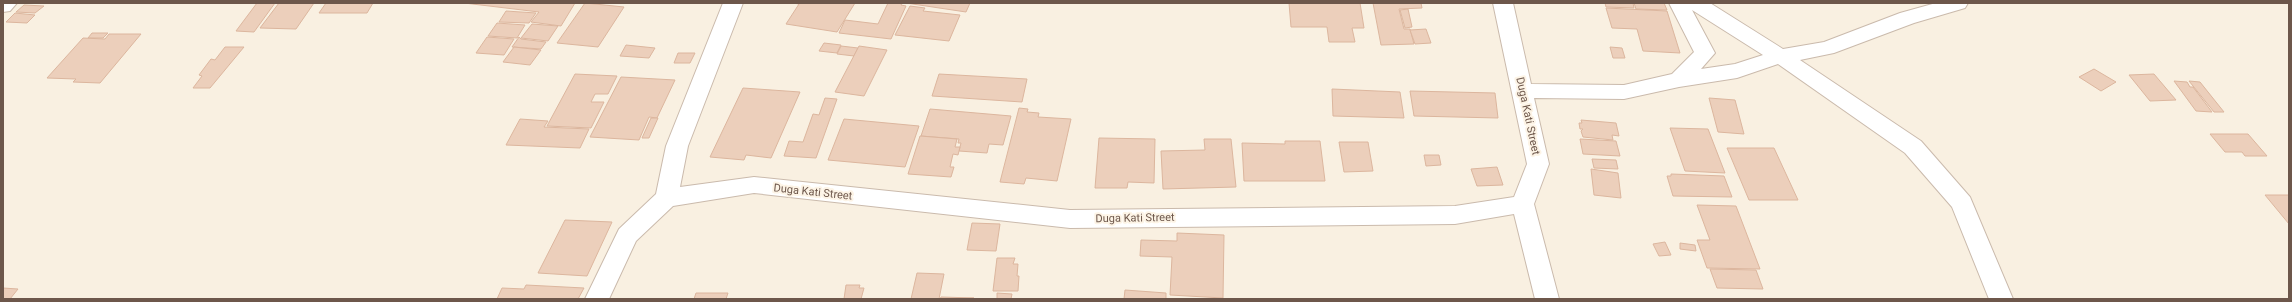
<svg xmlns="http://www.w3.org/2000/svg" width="2292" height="302" font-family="Roboto,sans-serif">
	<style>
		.building { fill: #eccfbb; stroke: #dcb69e }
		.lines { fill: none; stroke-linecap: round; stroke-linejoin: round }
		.street-casing { stroke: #cabaac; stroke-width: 2 }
		.street { fill: #fff; fill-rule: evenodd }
		.labels { text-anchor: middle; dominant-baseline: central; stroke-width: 4; stroke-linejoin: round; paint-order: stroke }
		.street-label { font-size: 11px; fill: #6d574b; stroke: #fdf4e6 }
	</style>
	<rect width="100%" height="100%" fill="#f9f0e1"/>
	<g class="building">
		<path d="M257 3H275L254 32 236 31Z"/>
		<path d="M279 3H314L296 29 260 28Z"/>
		<path d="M326 3H373L367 13H319Z"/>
		<path d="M464 3H575L561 26 531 22 539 12Z"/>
		<path d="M585 3 624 7 598 47 557 43Z"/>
		<path d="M793 3H855L837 32 786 24 799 4Z"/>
		<path d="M888 3H902L901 5 906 6 891 39 839 33 845 20 878 24Z"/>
		<path d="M906 3H970L966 12Z"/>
		<path d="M1289 3H1360L1364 28H1352L1355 42H1329L1327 27H1291Z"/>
		<path d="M1373 3H1421L1422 8 1399 9 1404 29H1410L1414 44 1381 45Z"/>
		<path d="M1605 3H1633L1634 8 1606 7Z"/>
		<path d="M1634 3H1664L1667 10 1636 9Z"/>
		<path d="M24 5 44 6 35 13 16 12Z"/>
		<path d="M910 6 925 8 923 11 960 15 949 41 895 35Z"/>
		<path d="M1606 8 1667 11 1680 53 1643 51 1637 29 1612 28Z"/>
		<path d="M1408 9 1412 27 1405 28 1400 10Z"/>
		<path d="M506 11 536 13 529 23 499 22Z"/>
		<path d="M15 13 35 15 27 23 6 22Z"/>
		<path d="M497 23 525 25 517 38 488 36Z"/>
		<path d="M532 24 558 26 548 41 521 38Z"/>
		<path d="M1426 29 1431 43 1415 44 1410 30Z"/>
		<path d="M92 33H108L103 38H88Z"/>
		<path d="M109 34H141L100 83 73 82 76 79 47 78 83 38 105 39Z"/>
		<path d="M487 37 514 39 504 55 476 53Z"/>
		<path d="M519 37 521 39 546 42 541 49 512 47Z"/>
		<path d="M824 43 841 45 837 53 819 51Z"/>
		<path d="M626 45 655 48 649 58 620 56Z"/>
		<path d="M841 46 858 48 854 56 837 54Z"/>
		<path d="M859 46 887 50 864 96 835 92Z"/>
		<path d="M225 47H244L210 88H193L202 76 199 75 211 59 215 60Z"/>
		<path d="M514 47 541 50 530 65 503 62Z"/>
		<path d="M1610 47 1622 48 1625 58H1613Z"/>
		<path d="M678 53H695L690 63H674Z"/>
		<path d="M2094 69 2116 82 2101 91 2079 77Z"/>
		<path d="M575 74 617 76 608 94H595L591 102H604L591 128 547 126Z"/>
		<path d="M939 74 1027 79 1022 102 932 96Z"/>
		<path d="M2154 74 2176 100 2150 101 2129 75Z"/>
		<path d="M621 77 675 80 657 118 649 117 639 140 590 137Z"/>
		<path d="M2174 81 2187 82 2190 87H2193L2212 112 2196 111Z"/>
		<path d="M2189 81 2200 82 2224 112H2214Z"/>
		<path d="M743 88 800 92 771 158 746 155 744 160 710 157Z"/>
		<path d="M1332 89 1400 92 1404 118 1333 116Z"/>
		<path d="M1410 91 1495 93 1498 118 1414 116Z"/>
		<path d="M825 98 837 99 816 158 784 156 789 141 803 142 813 114 819 115Z"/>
		<path d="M1709 98 1735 100 1744 134 1718 132Z"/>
		<path d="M1019 108 1028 109 1027 112 1039 113 1038 117 1071 119 1057 181 1026 178 1024 184 1000 182Z"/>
		<path d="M930 109 1011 116 1003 145 989 144 987 153 959 151 961 143H958L959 139 921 136Z"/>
		<path d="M651 118H658L649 138H642Z"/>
		<path d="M520 119 548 121 544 127 589 129 580 148 506 145Z"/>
		<path d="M844 119 919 126 905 167 828 160Z"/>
		<path d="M1581 120 1616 123 1619 136 1612 135 1613 140 1583 137 1581 131 1583 129H1580L1579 123H1582Z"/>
		<path d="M1670 128 1708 129 1725 173 1685 171Z"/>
		<path d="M2210 134H2248L2267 156H2245L2242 152H2225Z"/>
		<path d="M920 136 957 139 955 147H960L958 155 953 154 950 167H954L951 177 908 174Z"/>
		<path d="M1099 138 1155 139 1154 183 1128 182 1127 188H1095Z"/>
		<path d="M1204 139H1231L1236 187 1163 189 1161 151 1205 150Z"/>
		<path d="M1580 139 1616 141 1620 156 1583 154Z"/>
		<path d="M1285 141H1320L1325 181H1244L1242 143 1285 144Z"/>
		<path d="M1339 142H1368L1373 171 1344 172Z"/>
		<path d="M1727 148H1774L1798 200H1749Z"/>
		<path d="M1424 155H1439L1441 165 1426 166Z"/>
		<path d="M1592 159 1616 160 1618 169 1594 168Z"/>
		<path d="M1497 167 1503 185 1477 186 1471 169Z"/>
		<path d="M1591 169 1618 173 1621 198 1594 195Z"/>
		<path d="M1671 174 1724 176 1732 197 1673 196 1667 176H1671Z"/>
		<path d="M2265 195H2289V224Z"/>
		<path d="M1697 205 1736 206 1760 269 1707 268 1697 240H1710Z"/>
		<path d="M565 220 612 222 587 276 538 273Z"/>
		<path d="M972 223 1000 224 996 251 967 250Z"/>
		<path d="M1177 233 1224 235 1223 298 1170 295 1172 257 1140 256 1141 240 1177 241Z"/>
		<path d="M1665 242 1671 255 1659 256 1653 244Z"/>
		<path d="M1680 243 1695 245 1696 251 1680 249Z"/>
		<path d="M997 258H1015L1013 264H1018L1017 276H1019L1018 291H993Z"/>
		<path d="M1710 269 1756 270 1763 289 1717 288Z"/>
		<path d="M917 273 944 274 939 299H911Z"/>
		<path d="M526 285 584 288 578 299H497L502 288 524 289Z"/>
		<path d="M846 285H860L859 288H864L861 299H844Z"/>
		<path d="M3 288 18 289 10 299H3Z"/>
		<path d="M1125 290 1166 293V299H1124Z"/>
		<path d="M696 293H728L726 299H657H694Z"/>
		<path d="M997 293 1012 294 1011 299H997Z"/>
		<path d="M941 297 974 298 940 299Z"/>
	</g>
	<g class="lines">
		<defs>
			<g id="street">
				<path d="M3 3H17L10 11 3 12Z"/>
				<path d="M723 3H743L688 146 680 187 754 177 1070 210 1455 206 1514 197 1527 164 1493 3H1513L1531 84 1624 85 1672 74 1694 52 1669 3H1710L1783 49 1824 42 1900 13 1936 3H1968L1965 8 1914 23 1834 53 1800 60 1921 141 1970 197 2013 299H1989L1952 207 1905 153 1778 64 1737 78 1679 87 1624 99 1534 98 1549 164 1534 204 1559 299H1535L1514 214 1455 224 1070 228 754 193 673 206 636 241 609 299H585L619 229 656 194 666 146ZM1692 10 1763 55 1735 64 1701 69 1715 53Z"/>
			</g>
		</defs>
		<use href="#street" class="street-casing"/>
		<use href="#street" class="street"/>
	</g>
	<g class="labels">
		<g class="street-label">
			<text transform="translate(1528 116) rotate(78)">Duga Kati Street</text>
			<text transform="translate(813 192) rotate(6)">Duga Kati Street</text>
			<text transform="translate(1135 218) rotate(-1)">Duga Kati Street</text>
		</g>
	</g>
	<rect width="2292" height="302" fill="none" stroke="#6d574b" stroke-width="8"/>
</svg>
